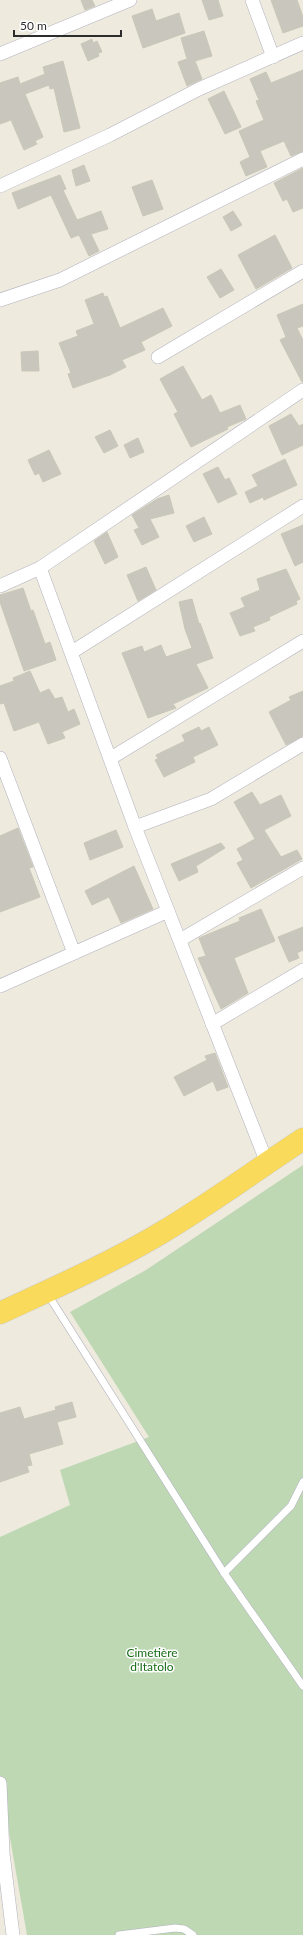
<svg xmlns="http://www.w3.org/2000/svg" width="303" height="1935" font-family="Lato,sans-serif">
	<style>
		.cemetery { fill: #bed8b4 }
		.building { fill: #c9c7bd; stroke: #c9c7b7 }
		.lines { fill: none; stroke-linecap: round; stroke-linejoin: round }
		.service-casing { stroke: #b2b2bf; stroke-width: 8 }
		.minor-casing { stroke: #b2b2bf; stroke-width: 14 }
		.trunk-casing { stroke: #ccc; stroke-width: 23 }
		.service { stroke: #fff; stroke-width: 7 }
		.minor { stroke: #fff; stroke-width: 13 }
		.trunk { stroke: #fada5a; stroke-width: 22 }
		.labels { text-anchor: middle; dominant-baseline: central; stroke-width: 3; stroke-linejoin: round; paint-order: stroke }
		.park-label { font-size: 12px; fill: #196c19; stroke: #fff }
	</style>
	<rect width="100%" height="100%" fill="#eeeade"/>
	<path class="cemetery" d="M303 1165V1935H27L0 1781V1537L70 1505 60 1470 149 1437 70 1312 146 1270Z"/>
	<g class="building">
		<path d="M81 0H92L95 6 85 10Z"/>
		<path d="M202 0H218L223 16 209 20Z"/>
		<path d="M271 0H297L303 17V26L283 33Z"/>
		<path d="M152 9 156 21 179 13 185 33 143 48 132 16Z"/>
		<path d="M204 31 212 56 195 61 202 79 187 86 178 62 187 59 181 38Z"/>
		<path d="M92 39 93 43 97 41 102 52 98 53 99 56 88 61 81 44Z"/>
		<path d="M63 61 80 128 64 132 54 88 50 89 49 85 25 94 43 137 35 141 37 144 24 150 11 120 0 124V83L18 77 20 84 45 74 43 67Z"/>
		<path d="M303 70V151L291 156 284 141 260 151 267 167 246 176 240 162 250 157 239 131 264 120 256 101 259 100 250 79 266 72 271 83Z"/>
		<path d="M224 91 241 127 225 134 208 99Z"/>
		<path d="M84 165 90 181 76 186 72 170Z"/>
		<path d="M303 168V208L293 212 287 199 283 201 274 183Z"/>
		<path d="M60 175 66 189 63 190 77 220 101 211 108 229 91 234 99 251 89 256 79 235 71 238 51 195 18 209 12 193Z"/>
		<path d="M152 180 163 209 143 216 132 187Z"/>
		<path d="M233 211 242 225 231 231 223 217Z"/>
		<path d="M275 235 292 268 256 289 238 255Z"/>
		<path d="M221 269 234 290 220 298 207 277Z"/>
		<path d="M103 293 104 297 107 296 120 328 163 308 172 326 141 342 145 350 122 360 126 367 110 375 73 388 68 374 71 373 59 343 78 336 76 331 94 324 85 300Z"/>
		<path d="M303 304V326L297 328 303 340V382H302L280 340 286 337 277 315Z"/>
		<path d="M38 351 39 371H22L21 352Z"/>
		<path d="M183 366 202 400 211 395 220 413 240 405 246 419 227 427 228 429 191 447 174 414 178 412 160 379Z"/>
		<path d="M291 414 299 426 303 424V445L282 455 269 426Z"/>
		<path d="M110 430 118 446 104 453 95 437Z"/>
		<path d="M138 438 144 452 130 458 124 445Z"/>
		<path d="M49 450 61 474 43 482 39 473 35 475 28 460Z"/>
		<path d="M285 459 297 485 264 500 263 497 250 503 245 492 258 486 252 475Z"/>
		<path d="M218 467 225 480 229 478 237 494 218 503 203 474Z"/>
		<path d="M169 495 174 513 150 519 159 537 142 545 134 530 139 528 132 515 157 499Z"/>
		<path d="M204 517 212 534 194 542 186 526Z"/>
		<path d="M303 525V562L295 566 281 534Z"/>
		<path d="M107 532 118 557 105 564 94 541Z"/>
		<path d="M146 567 156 590 138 601 127 575Z"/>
		<path d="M286 569 300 599 296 601 297 604 269 617 270 620 253 627 255 631 240 636 230 613 245 607 241 598 260 590 257 579Z"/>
		<path d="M23 588 31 611 33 610 45 644 50 642 56 660 24 671 0 602V595Z"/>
		<path d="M192 599 199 624 200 623 213 658 196 664 208 688 173 704 176 708 148 718 122 653 142 646 144 652 161 645 166 657 192 648 185 629 179 602Z"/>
		<path d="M30 671 40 693 49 689 55 699 62 697 68 712 74 709 80 724 62 732 65 738 48 744 39 722 14 731 4 703 0 704V686L14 681 13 678Z"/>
		<path d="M303 691V736L286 745 269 712 291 700 289 697Z"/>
		<path d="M199 727 201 731 209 727 218 745 193 757 195 762 164 777 155 760 158 759 156 755 185 741 182 735Z"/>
		<path d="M252 792 260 805 281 795 291 816 264 830 281 857 297 850 302 859 251 888 237 863 243 860 237 849 255 839 234 802Z"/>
		<path d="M18 828 33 867 29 868 40 897 0 912V836Z"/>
		<path d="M116 830 123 847 90 860 84 843Z"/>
		<path d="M221 843 225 848 196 866 198 872 179 881 171 864Z"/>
		<path d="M134 866 153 909 121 923 109 897 92 905 85 891Z"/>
		<path d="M261 909 275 941 234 958 248 993 221 1009 198 958 206 956 199 938 240 921 239 918Z"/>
		<path d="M303 927V950L297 953 299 958 289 962 278 937Z"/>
		<path d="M215 1053 228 1087 217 1091 213 1081 184 1096 174 1077 207 1060 205 1056Z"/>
		<path d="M72 1402 76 1417 57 1422 63 1444 29 1454 32 1465 27 1466 29 1472 0 1482V1413L20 1407 24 1419 56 1410 55 1407Z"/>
	</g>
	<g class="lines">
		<defs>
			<g id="service">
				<path d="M47 1293 224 1573 303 1686"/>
				<path d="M224 1573 291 1506 303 1482"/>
				<path d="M119 1935 175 1928 184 1929 193 1935"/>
			</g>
			<g id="minor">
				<path d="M252 0 273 57"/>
				<path d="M0 54 130 0"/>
				<path d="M0 186 110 135 199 89 303 43"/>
				<path d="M0 300 60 280 303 159"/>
				<path d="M158 357 303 271"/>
				<path d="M40 568 135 827 267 1163"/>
				<path d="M0 586 40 568 303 390"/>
				<path d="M72 652 303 506"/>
				<path d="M0 758 74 953"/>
				<path d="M111 758 303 641"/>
				<path d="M135 827 211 799 303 744"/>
				<path d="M180 940 303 868"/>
				<path d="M0 986 168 911"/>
				<path d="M212 1024 303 970"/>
				<path d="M0 1783 3 1853 13 1935"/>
			</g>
			<path id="trunk" d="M0 1313C54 1288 109 1264 161 1233 210 1204 256 1170 303 1139"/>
		</defs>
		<use href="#service" class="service-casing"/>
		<use href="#minor" class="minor-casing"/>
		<use href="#trunk" class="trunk-casing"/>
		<use href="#service" class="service"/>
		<use href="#minor" class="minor"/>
		<use href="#trunk" class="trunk"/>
	</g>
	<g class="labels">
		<g class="park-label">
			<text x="152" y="1652">Cimetière<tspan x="152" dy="14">d'Itatolo</tspan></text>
		</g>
	</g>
	<path d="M14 30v6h107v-6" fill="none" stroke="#2c2c2c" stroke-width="2"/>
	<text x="20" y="30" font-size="12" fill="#2c2c2c" stroke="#ffffff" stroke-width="3" paint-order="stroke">50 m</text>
</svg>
